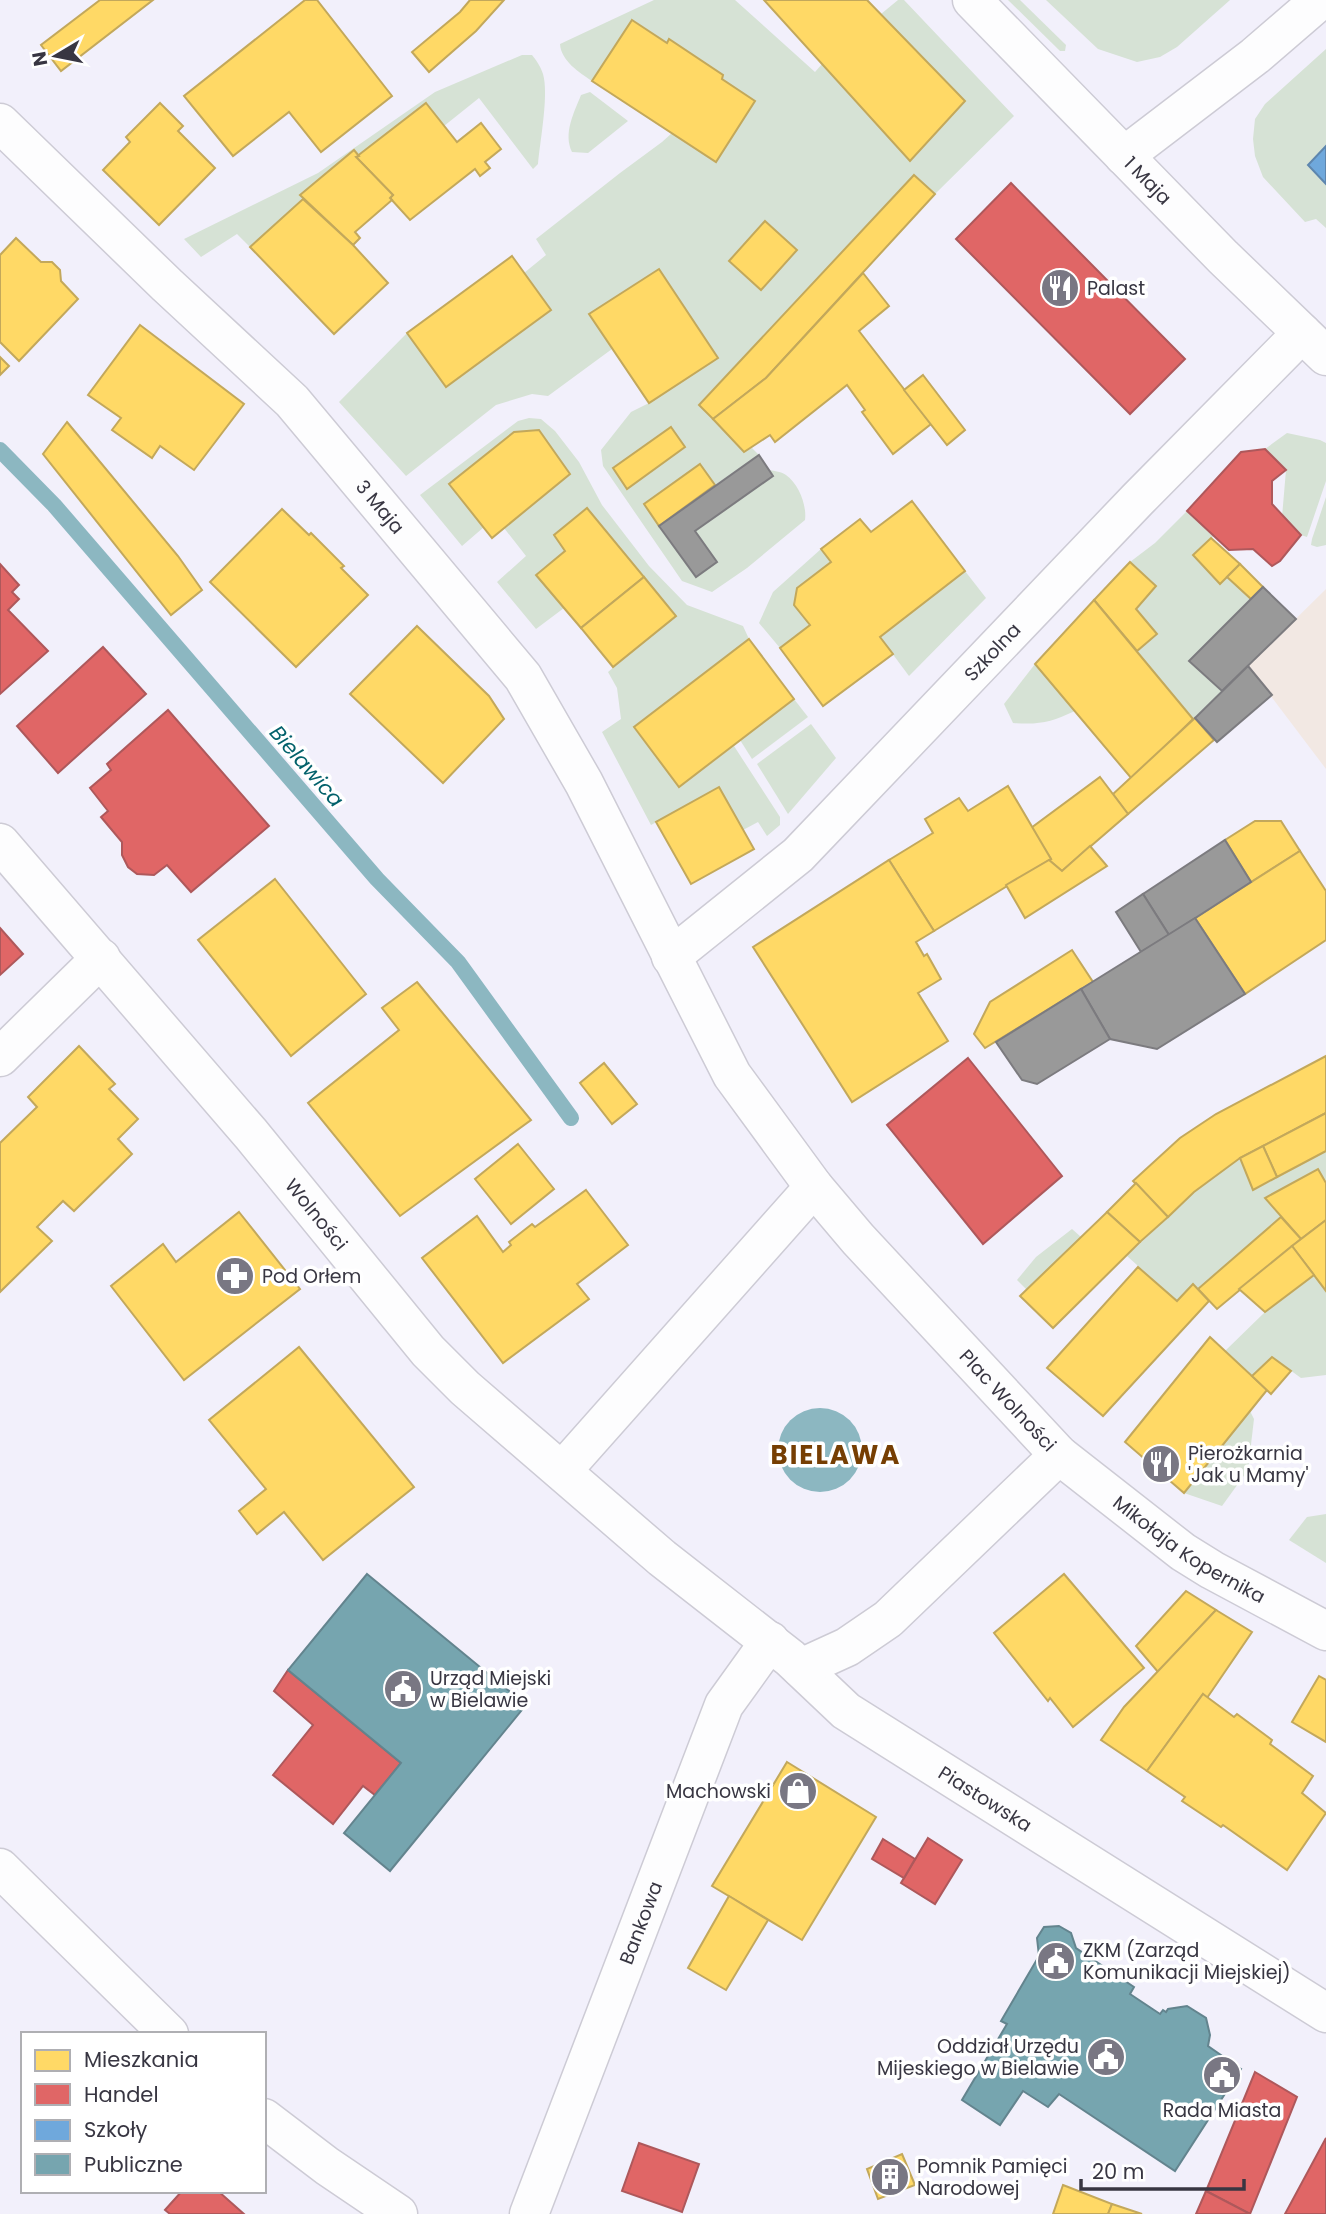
<svg xmlns="http://www.w3.org/2000/svg" width="1326" height="2214" font-family="Poppins,sans-serif">
	<style>
		.industrial { fill: #f2e8e3 }
		.green { fill: #d6e2d5 }
		.water { fill: #8cb7c1 }
		.homes { fill: #ffd966; stroke: #c3a85b; stroke-width: 2 }
		.shops { fill: #e06666; stroke: #ae585b; stroke-width: 2 }
		.schools { fill: #6fa8dc; stroke: #5e86ae; stroke-width: 2 }
		.public { fill: #76a5af; stroke: #63848e; stroke-width: 2 }
		.industry { fill: #999; stroke: #7c7b7f; stroke-width: 2 }
		.lines { fill: none; stroke-linecap: round; stroke-linejoin: round }
		.stream { stroke: #8cb7c1; stroke-width: 16 }
		.minor-casing { stroke: #cdcbd5; stroke-width: 41 }
		.minor { stroke: #fdfdfe; stroke-width: 38 }
		.labels { text-anchor: middle; dominant-baseline: central; stroke-width: 7; stroke-linejoin: round; paint-order: stroke }
		.street-label { font-size: 19px; fill: #383642; stroke: #fff }
		.poi-label { font-size: 19px; fill: #383642; stroke: #fff; text-anchor: start }
		.water-label { font-size: 21px; font-style: italic; fill: #02616b; stroke: #fff }
		.district-label { font-size: 26px; font-weight: bold; letter-spacing: 2px; fill: #763e03; stroke: #fff }
	</style>
	<rect width="100%" height="100%" fill="#f2f0fb"/>
	<path class="industrial" d="M1326 589V769L1248 666Z"/>
	<g class="green">
		<path d="M654 0H735L815 72 822 64 910 161 964 101 881 14 898 0H904L1014 116 935 194 914 176 699 404 744 452 752 448 759 455 715 485 700 464 659 526 696 576 695 531 773 476 770 470C774 471 782 472 786 475 799 484 807 506 805 520L747 568 712 592 682 581 603 466 601 450 631 412 649 403 717 358 590 314 612 349 548 396 532 394 496 405 406 476 339 402 407 333 447 387 550 310 524 273 546 255 536 239 620 173 662 142 672 133 717 161 755 101 722 79 723 75 669 40 667 43 633 20 592 81C580 73 561 61 560 44Z"/>
		<path d="M1008 0H1020L1066 45 1065 51H1060Z"/>
		<path d="M1046 0H1230L1177 47 1160 57 1137 62 1098 49Z"/>
		<path d="M1326 49V146L1309 165 1326 184V228L1316 219 1305 222 1263 177 1255 156 1253 139 1255 119 1265 104Z"/>
		<path d="M522 55H532C536 60 541 67 543 74 549 94 540 141 538 164L533 169 479 98 444 126 426 103 359 156 354 151 301 195 303 199 250 247 237 234 201 257 184 239 318 173 435 92Z"/>
		<path d="M590 92 628 121 588 153 572 152C563 133 574 113 581 95Z"/>
		<path d="M529 418 541 419 555 431 579 462 602 505 649 566 687 605 743 626 749 639 634 728 679 787 734 746 780 817V825L767 836 758 822 743 830 719 788 651 825 602 732 621 719 617 688 608 672 675 616 587 508 554 535 565 551 536 575 564 608 536 629 497 582 526 556 504 528 569 474 539 430 514 432 449 484 484 527 462 546 420 495 518 421Z"/>
		<path d="M1287 433 1320 440 1326 443V481L1307 537 1301 535 1282 517 1286 470 1265 449Z"/>
		<path d="M1326 497V545L1317 547 1311 545 1312 539Z"/>
		<path d="M1187 511 1214 536 1193 555 1220 583 1227 577 1251 599 1190 660 1222 691 1193 719 1137 651 1157 634 1136 609 1156 586 1130 562 1155 543Z"/>
		<path d="M821 549 831 562 794 605 810 625 780 648 759 623 773 592Z"/>
		<path d="M965 571 986 598 909 676 880 637Z"/>
		<path d="M1035 664 1075 711C1051 722 1040 725 1013 723L1004 704Z"/>
		<path d="M794 699 808 717 752 759 740 740Z"/>
		<path d="M811 724 836 758 788 814 757 764Z"/>
		<path d="M1326 1151V1183L1317 1169 1265 1198 1281 1217 1198 1289 1193 1285 1177 1301 1127 1256 1194 1192 1240 1158 1254 1190Z"/>
		<path d="M1072 1229 1081 1237 1027 1290 1017 1280 1036 1257Z"/>
		<path d="M1314 1275 1326 1291V1375L1301 1378 1272 1357 1252 1376 1225 1351 1265 1312Z"/>
		<path d="M1250 1411 1254 1419 1248 1470 1222 1506 1184 1493Z"/>
		<path d="M1326 1514V1563L1289 1540 1307 1517Z"/>
	</g>
	<circle class="water" cx="820" cy="1450" r="42"/>
	<g class="homes">
		<path d="M100 0H153L61 71 41 45Z"/>
		<path d="M305 0H317L392 96 321 152 289 112 233 156 184 96Z"/>
		<path d="M470 0H504L476 31 429 72 412 52 460 12Z"/>
		<path d="M764 0H867L965 101 910 161Z"/>
		<path d="M632 20 667 43 669 39 723 75 722 79 755 101 716 162 592 81Z"/>
		<path d="M160 103 183 126 178 131 215 168 159 225 103 170 130 142 126 137Z"/>
		<path d="M426 103 457 142 481 123 501 149 485 162 490 168 480 176 475 169 410 220 390 198 393 195 356 157Z"/>
		<path d="M354 150 359 156 356 157 393 195 390 198 392 200 355 232 360 238 353 245 300 195Z"/>
		<path d="M914 175 935 194 766 378 713 419 699 405Z"/>
		<path d="M303 199 353 245 388 283 334 334 250 247Z"/>
		<path d="M765 221 797 250 761 290 729 261Z"/>
		<path d="M16 238 41 262H52L60 270 61 281 78 299 19 361 0 342V255Z"/>
		<path d="M512 256 551 310 446 387 407 333Z"/>
		<path d="M659 269 718 358 649 403 589 314Z"/>
		<path d="M863 273 889 306 859 331 931 424 893 454 862 412 865 410 847 385 775 442 770 435 744 452 713 419 766 378Z"/>
		<path d="M140 325 244 404 194 470 160 446 152 458 112 430 121 418 88 395Z"/>
		<path d="M0 357 9 366 0 375Z"/>
		<path d="M923 375 965 430 947 445 904 390Z"/>
		<path d="M67 422 178 556 202 590 171 615 43 454Z"/>
		<path d="M671 427 685 447 627 489 613 468Z"/>
		<path d="M539 430 570 474 492 538 449 484 514 432Z"/>
		<path d="M700 464 715 485 659 526 644 504Z"/>
		<path d="M912 501 965 571 880 637 893 654 823 706 780 648 810 625 794 605 797 588 831 562 821 549 860 519 871 532Z"/>
		<path d="M587 508 644 577 581 628 536 575 565 551 554 535Z"/>
		<path d="M282 509 309 535 311 533 344 566 341 568 368 595 296 667 210 582Z"/>
		<path d="M1211 538 1240 564 1220 584 1193 555Z"/>
		<path d="M1130 562 1156 586 1136 609 1157 634 1137 651 1094 600Z"/>
		<path d="M1240 564 1263 587 1251 599 1227 577Z"/>
		<path d="M644 577 676 616 613 667 581 628Z"/>
		<path d="M1094 600 1193 719 1132 779 1035 664Z"/>
		<path d="M417 626 489 696 504 719 443 783 350 694Z"/>
		<path d="M749 639 794 699 679 787 634 727Z"/>
		<path d="M1195 718 1214 740 1128 814 1113 794Z"/>
		<path d="M1100 777 1128 814 1062 871 1049 860 1051 859 1031 828Z"/>
		<path d="M1008 786 1051 859 934 931 889 860 933 833 925 819 959 798 968 811Z"/>
		<path d="M719 787 754 849 691 884 656 822Z"/>
		<path d="M1255 821H1281L1300 851 1251 882 1225 840Z"/>
		<path d="M1090 846 1107 866 1025 918 1006 885 1049 860 1062 871Z"/>
		<path d="M1300 851 1326 891V940L1245 994 1195 918Z"/>
		<path d="M889 860 934 931 916 942 924 956 927 954 941 979 918 993 948 1041 852 1102 753 947Z"/>
		<path d="M275 879 366 994 291 1056 198 940Z"/>
		<path d="M1072 950 1093 982 985 1048 974 1034 990 1002Z"/>
		<path d="M417 982 531 1120 400 1216 308 1103 399 1030 382 1008Z"/>
		<path d="M79 1046 115 1084 109 1089 138 1119 118 1139 132 1154 74 1211 63 1201 37 1227 52 1241 0 1292V1143L37 1107 28 1097Z"/>
		<path d="M1326 1056V1113L1240 1158 1194 1192 1168 1217 1133 1181 1180 1138 1216 1114Z"/>
		<path d="M604 1063 637 1104 612 1124 580 1083Z"/>
		<path d="M1326 1113V1151L1277 1177 1263 1146Z"/>
		<path d="M518 1144 554 1189 511 1224 475 1179Z"/>
		<path d="M1263 1146 1277 1177 1253 1190 1240 1158Z"/>
		<path d="M1318 1169 1326 1183V1220L1301 1239 1265 1198Z"/>
		<path d="M1136 1183 1168 1217 1140 1242 1107 1212Z"/>
		<path d="M586 1190 628 1245 577 1284 589 1299 503 1363 422 1258 477 1216 503 1252 511 1245 509 1242 532 1224 535 1227Z"/>
		<path d="M239 1212 300 1289 184 1380 111 1286 163 1244 176 1262Z"/>
		<path d="M1107 1212 1140 1242 1053 1328 1020 1296Z"/>
		<path d="M1281 1217 1301 1239 1217 1309 1198 1289Z"/>
		<path d="M1326 1220V1291L1292 1246Z"/>
		<path d="M1292 1246 1314 1275 1265 1312 1239 1289Z"/>
		<path d="M1138 1267 1177 1301 1193 1284 1209 1301 1103 1416 1047 1368Z"/>
		<path d="M1210 1337 1267 1390 1184 1493 1125 1442Z"/>
		<path d="M299 1347 414 1487 323 1560 284 1512 257 1534 239 1511 266 1489 209 1420Z"/>
		<path d="M1272 1357 1291 1371 1271 1394 1252 1376Z"/>
		<path d="M1064 1574 1144 1668 1073 1727 1050 1698 1048 1701 994 1633Z"/>
		<path d="M1186 1591 1216 1610 1158 1672 1136 1646Z"/>
		<path d="M1216 1610 1252 1632 1207 1698 1203 1694 1147 1771 1101 1740 1124 1707Z"/>
		<path d="M1319 1676 1326 1680V1742L1292 1722Z"/>
		<path d="M1203 1694 1234 1717 1237 1714 1272 1740 1270 1744 1313 1776 1302 1793 1326 1813 1287 1870 1223 1825 1221 1827 1182 1801 1185 1797 1147 1771Z"/>
		<path d="M787 1762 876 1817 802 1940 712 1886Z"/>
		<path d="M729 1896 768 1920 726 1990 688 1968Z"/>
		<path d="M902 2154 915 2185 878 2199 867 2169Z"/>
		<path d="M1063 2185 1112 2204 1108 2214H1053Z"/>
		<path d="M1112 2204 1142 2214H1108Z"/>
	</g>
	<g class="shops">
		<path d="M1011 183 1185 359 1130 414 956 239Z"/>
		<path d="M1265 449 1286 470 1272 481V504L1301 535 1280 561 1272 566 1253 549 1229 550 1187 511 1241 452Z"/>
		<path d="M0 564 19 585 12 592 19 599 8 610 48 651 0 694Z"/>
		<path d="M103 647 146 694 58 773 17 726Z"/>
		<path d="M168 710 269 826 191 892 167 865 154 875 137 874 128 867 122 855V842L101 817 108 811 90 788 111 770 107 764Z"/>
		<path d="M0 928 23 954 0 975Z"/>
		<path d="M968 1058 1062 1176 983 1244 887 1125Z"/>
		<path d="M288 1670 401 1763 375 1795 363 1786 333 1824 273 1775 313 1725 274 1691Z"/>
		<path d="M928 1838 962 1860 935 1904 901 1883Z"/>
		<path d="M883 1839 915 1859 904 1878 872 1859Z"/>
		<path d="M1255 2072 1297 2097 1250 2214 1206 2191Z"/>
		<path d="M1326 2138V2214H1285Z"/>
		<path d="M639 2143 699 2164 682 2212 622 2191Z"/>
		<path d="M182 2191H218L244 2214H170L165 2210Z"/>
		<path d="M1206 2191 1250 2214H1196Z"/>
	</g>
	<path class="schools" d="M1326 146V184L1308 165Z"/>
	<g class="public">
		<path d="M367 1574 526 1705 390 1871 344 1833 401 1763 288 1670Z"/>
		<path d="M1059 1926 1071 1933 1076 1948 1134 1987 1130 1994 1160 2014 1163 2010 1166 2012 1168 2009 1187 2006 1206 2018 1210 2035 1208 2046 1241 2069 1175 2171 1059 2094 1048 2107 1023 2091 1000 2125 962 2100 1007 2024 1001 2021 1039 1956 1037 1938 1044 1927Z"/>
	</g>
	<g class="industry">
		<path d="M759 455 773 476 695 531 717 562 696 577 659 526Z"/>
		<path d="M1263 587 1296 619 1222 691 1189 661Z"/>
		<path d="M1248 666 1272 695 1217 742 1195 718Z"/>
		<path d="M1225 840 1251 882 1169 935 1143 894Z"/>
		<path d="M1143 894 1169 935 1141 952 1116 912Z"/>
		<path d="M1195 918 1245 994 1157 1049 1110 1039 1081 989Z"/>
		<path d="M1081 989 1110 1039 1037 1084 1022 1080 996 1042Z"/>
	</g>
	<g class="lines">
		<path class="stream" d="M0 450 54 505 377 879 458 962 571 1118"/>
		<defs>
			<g id="minor">
				<path id="s1" d="M972 0 1223 257 1326 356"/>
				<path id="s2" d="M0 123 167 285 292 401 523 677 584 783 732 1075 814 1187 858 1239 1059 1455 1183 1552 1212 1570 1326 1631"/>
				<path d="M1124 156 1255 56 1320 0"/>
				<path id="s3" d="M0 843 251 1134 428 1351 465 1388 662 1558 790 1658 846 1711 1326 2013"/>
				<path id="s4" d="M671 957 798 855 1138 499 1302 333"/>
				<path d="M0 1057 101 958"/>
				<path d="M562 1471 814 1187"/>
				<path d="M801 1668 847 1647 888 1619 1059 1455"/>
				<path d="M0 1868 169 2034"/>
				<path d="M264 2118 327 2166 398 2214"/>
				<path id="s5" d="M529 2214 724 1705 770 1641"/>
			</g>
		</defs>
		<use href="#minor" class="minor-casing"/>
		<use href="#minor" class="minor"/>
	</g>
	<defs>
		<symbol id="restaurant-disc" viewBox="-11 -11 22 22"><circle r="9.5" fill="#797783" stroke="#fff"/><path d="M-5-6h1v4h1v-4h1v4h1v-4h1v5L-1.5 .5V6h-2V.5L-5-1ZM5-6V6H3V1.5H1.5Q1.5-4 5-6Z" fill="#fff"/></symbol>
		<symbol id="pharmacy-disc" viewBox="-11 -11 22 22"><circle r="9.5" fill="#797783" stroke="#fff"/><path d="M-2-6h4v4h4v4h-4v4h-4v-4h-4v-4h4Z" fill="#fff"/></symbol>
		<symbol id="civic-disc" viewBox="-11 -11 22 22"><circle r="9.5" fill="#797783" stroke="#fff"/><path d="M-.6-6.5H3V-4.5H.6V-3L4-1V1h2V6H-6V1h2V-1L-.6-3ZM-1.2 2.5V6h2.4V2.5Z" fill="#fff"/></symbol>
		<symbol id="shop-disc" viewBox="-11 -11 22 22"><circle r="9.5" fill="#797783" stroke="#fff"/><path d="M-5-2.5h2.3a2.7 3.5 0 0 1 5.4 0H5L5.5 6h-11ZM-1.5-2.5h3a1.5 2.3 0 0 0-3 0Z" fill="#fff"/></symbol>
		<symbol id="building-disc" viewBox="-11 -11 22 22"><circle r="9.5" fill="#797783" stroke="#fff"/><path d="M-4-6H4V6H1V3H-1V6H-4ZM-2.5-4.3h1.7v1.8h-1.7ZM.8-4.3h1.7v1.8H.8ZM-2.5-1h1.7V.8h-1.7ZM.8-1h1.7V.8H.8Z" fill="#fff"/></symbol>
	</defs>
	<g fill-rule="evenodd">
		<use href="#restaurant-disc" x="1038" y="266" width="44" height="44"/>
		<use href="#pharmacy-disc" x="213" y="1254" width="44" height="44"/>
		<use href="#restaurant-disc" x="1139" y="1442" width="44" height="44"/>
		<use href="#civic-disc" x="381" y="1667" width="44" height="44"/>
		<use href="#shop-disc" x="776" y="1769" width="44" height="44"/>
		<use href="#civic-disc" x="1034" y="1939" width="44" height="44"/>
		<use href="#civic-disc" x="1084" y="2035" width="44" height="44"/>
		<use href="#civic-disc" x="1200" y="2053" width="44" height="44"/>
		<use href="#building-disc" x="868" y="2155" width="44" height="44"/>
	</g>
	<g class="labels">
		<g class="street-label">
			<text stroke="none"><textPath href="#s1" startOffset="252">1 Maja</textPath></text>
			<text stroke="none"><textPath href="#s2" startOffset="541">3 Maja</textPath></text>
			<text stroke="none"><textPath href="#s4" startOffset="444">Szkolna</textPath></text>
			<text stroke="none"><textPath href="#s3" startOffset="488">Wolności</textPath></text>
			<text stroke="none"><textPath href="#s2" startOffset="1640">Plac Wolności</textPath></text>
			<text stroke="none"><textPath href="#s2" startOffset="1876">Mikołaja Kopernika</textPath></text>
			<text stroke="none"><textPath href="#s3" startOffset="1381">Piastowska</textPath></text>
			<text stroke="none"><textPath href="#s5" startOffset="312">Bankowa</textPath></text>
		</g>
		<g class="poi-label">
			<text x="1087" y="288">Palast</text>
			<text x="262" y="1276">Pod Orłem</text>
			<text x="1188" y="1453">Pierożkarnia<tspan x="1188" dy="22">'Jak u Mamy'</tspan></text>
			<text x="430" y="1678">Urząd Miejski<tspan x="430" dy="22">w Bielawie</tspan></text>
			<text x="771" y="1791" text-anchor="end">Machowski</text>
			<text x="1083" y="1950">ZKM (Zarząd<tspan x="1083" dy="22">Komunikacji Miejskiej)</tspan></text>
			<text x="1079" y="2046" text-anchor="end">Oddział Urzędu<tspan x="1079" dy="22">Mijeskiego w Bielawie</tspan></text>
			<text x="1222" y="2110" text-anchor="middle">Rada Miasta</text>
			<text x="917" y="2166">Pomnik Pamięci<tspan x="917" dy="22">Narodowej</tspan></text>
		</g>
		<g class="water-label">
			<text transform="translate(307 766) rotate(49)">Bielawica</text>
		</g>
		<g class="district-label">
			<text x="836" y="1455">BIELAWA</text>
		</g>
	</g>
	<rect x="21" y="2032" width="245" height="161" fill="#ffffff" stroke="#afafb3" stroke-width="2"/>
	<rect x="35" y="2050" width="35" height="21" fill="#ffd966" stroke="#afafb3" stroke-width="2"/>
	<text x="84" y="2067" font-size="21" fill="#383642">Mieszkania</text>
	<rect x="35" y="2084" width="35" height="21" fill="#e06666" stroke="#afafb3" stroke-width="2"/>
	<text x="84" y="2102" font-size="21" fill="#383642">Handel</text>
	<rect x="35" y="2120" width="35" height="21" fill="#6fa8dc" stroke="#afafb3" stroke-width="2"/>
	<text x="84" y="2137" font-size="21" fill="#383642">Szkoły</text>
	<rect x="35" y="2154" width="35" height="21" fill="#76a5af" stroke="#afafb3" stroke-width="2"/>
	<text x="84" y="2172" font-size="21" fill="#383642">Publiczne</text>
	<g transform="translate(56 56) rotate(260)" stroke="#ffffff" stroke-width="5" paint-order="stroke">
	<path d="M0-5L12 26L0 18L-12 26Z" fill="#383642"/>
	<text y="-10" font-size="19" font-weight="bold" text-anchor="middle" fill="#383642">N</text>
	</g>
	<path d="M1081 2179v10h163v-10" fill="none" stroke="#383642" stroke-width="3.5"/>
	<text x="1092" y="2179" font-size="21" fill="#383642" stroke="#ffffff" stroke-width="5" paint-order="stroke">20 m</text>
</svg>
